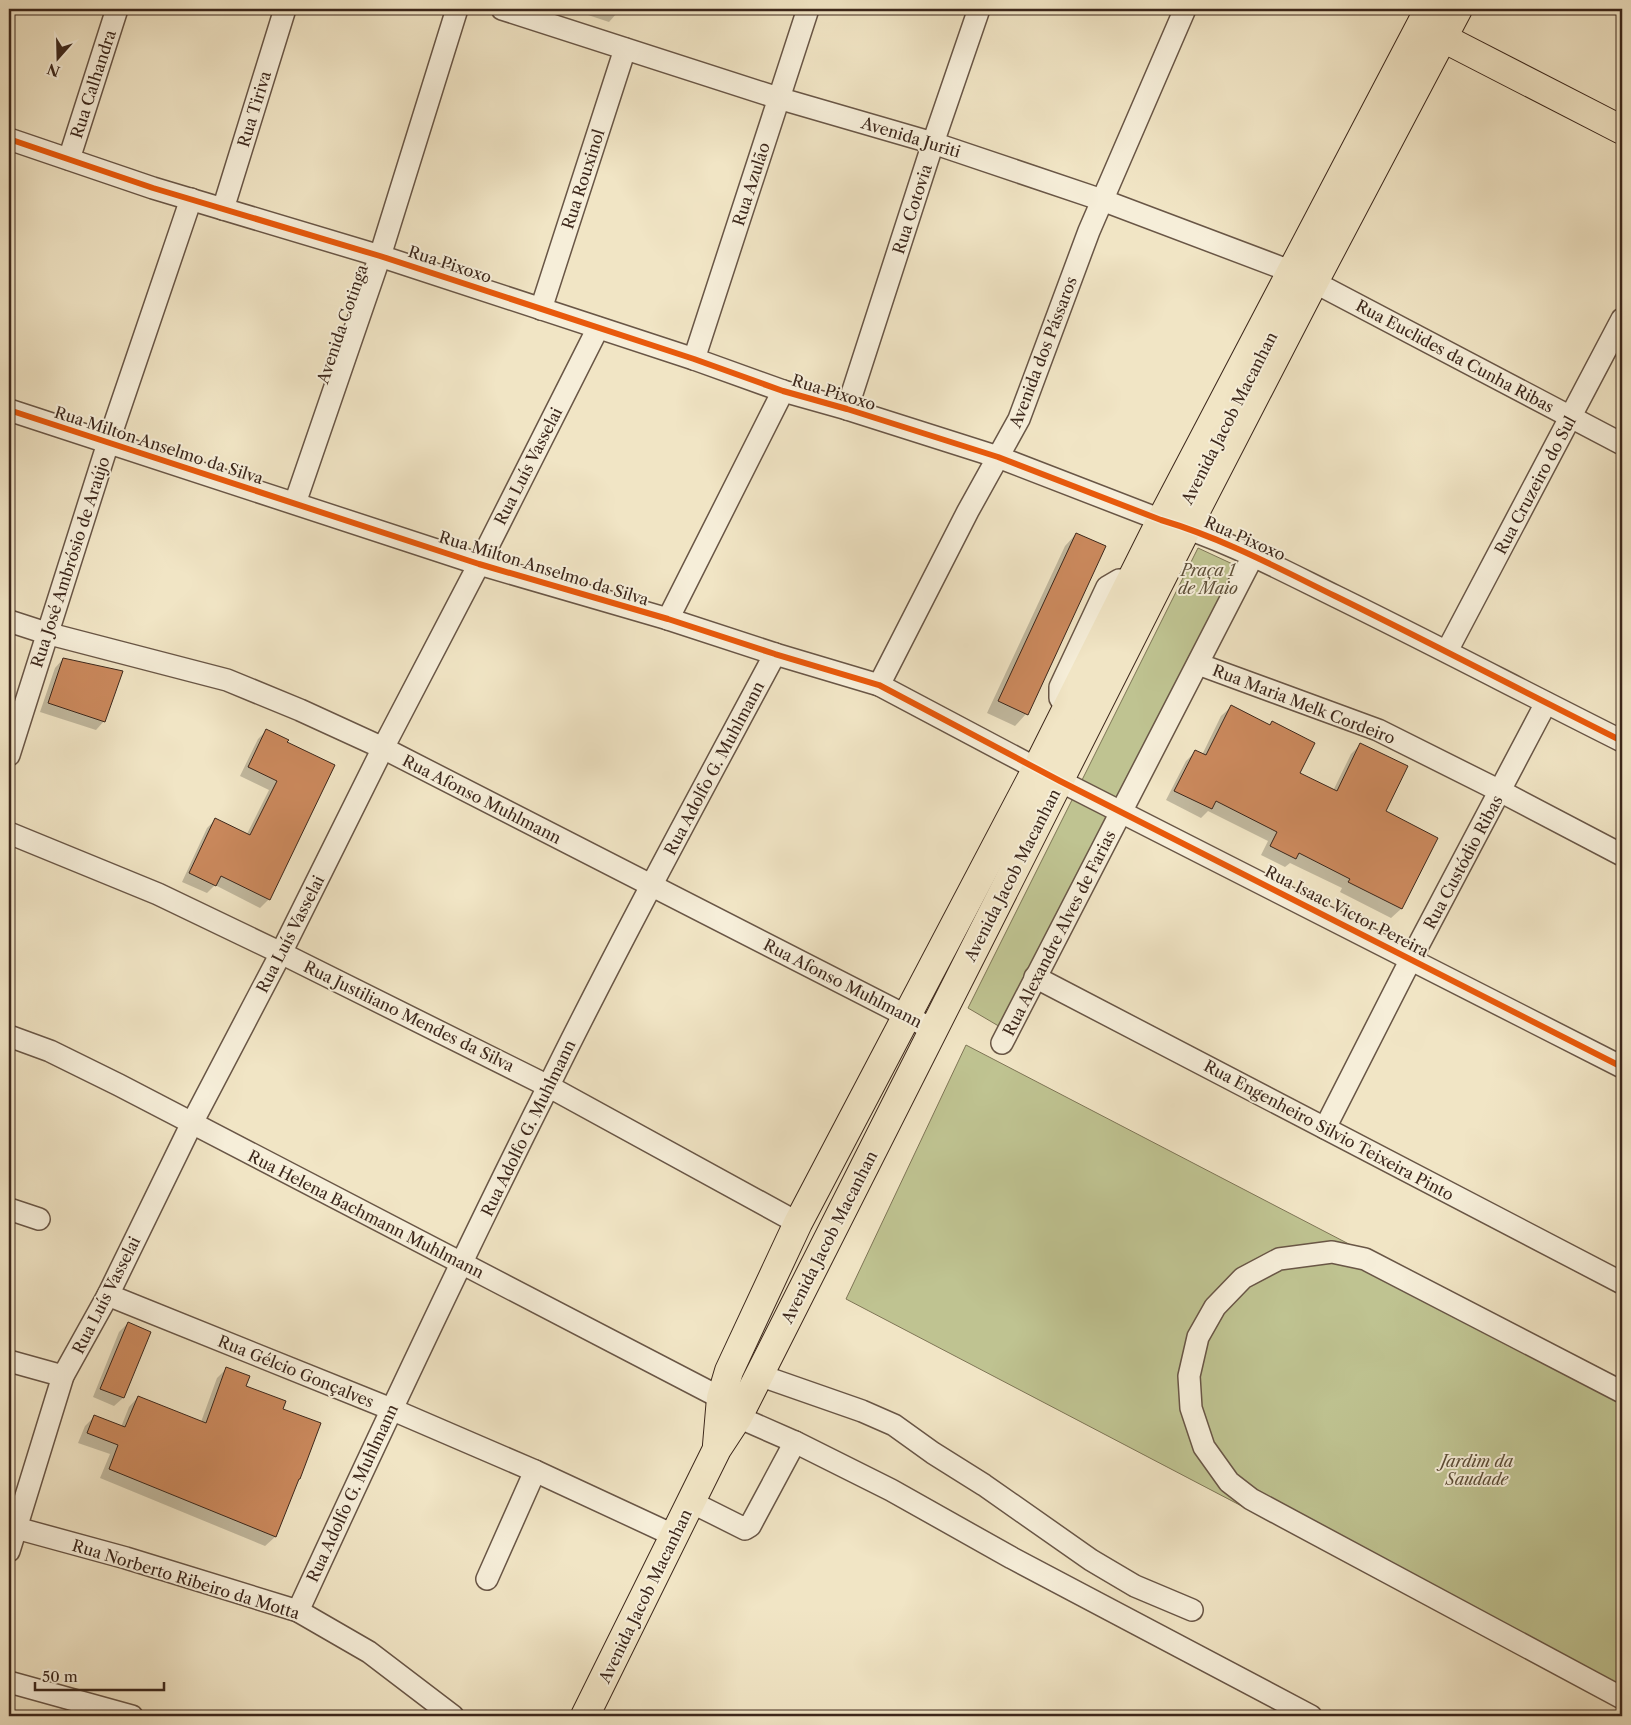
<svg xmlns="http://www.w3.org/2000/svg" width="1631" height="1725" font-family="'Libre Caslon Text',serif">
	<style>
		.green { fill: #bfc391; stroke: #7e7556 }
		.shadow { fill: #0003 }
		.building { fill: #cb895d; stroke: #3c271b }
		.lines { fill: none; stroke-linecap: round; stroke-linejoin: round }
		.minor-casing { stroke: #695646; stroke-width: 24 }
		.major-casing { stroke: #3c271b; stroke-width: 30 }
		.minor { stroke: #f6eed9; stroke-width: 21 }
		.major { stroke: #f1e5c5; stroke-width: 28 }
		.cycleway-casing { stroke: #f6eed9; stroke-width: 9 }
		.cycleway { stroke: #e8590c; stroke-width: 6 }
		.labels { text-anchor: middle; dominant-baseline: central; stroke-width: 4; stroke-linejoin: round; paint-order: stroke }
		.street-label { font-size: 16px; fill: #3c271b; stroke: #f6eed9 }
		.park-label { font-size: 16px; font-style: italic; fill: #5d4e38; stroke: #f6eed9 }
	</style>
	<rect width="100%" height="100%" fill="#f1e5c5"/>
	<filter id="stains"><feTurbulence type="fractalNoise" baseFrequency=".004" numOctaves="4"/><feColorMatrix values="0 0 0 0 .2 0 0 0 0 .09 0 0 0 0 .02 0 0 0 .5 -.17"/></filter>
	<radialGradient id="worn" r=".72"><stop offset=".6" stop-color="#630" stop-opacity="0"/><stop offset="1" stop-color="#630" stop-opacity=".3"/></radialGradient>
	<g class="green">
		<path d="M1198 548 1239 567 1002 1028 968 1008Z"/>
		<path d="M966 1045 1622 1386V1705L846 1299Z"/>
	</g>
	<g class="shadow">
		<path d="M570 9H619L617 13 609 22Z"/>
		<path d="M1076 534 1026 714 1015 726 987 713 1065 546Z"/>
		<path d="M63 659 104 721 96 730 40 712 55 668Z"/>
		<path d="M1231 707 1298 773 1333 791 1351 754 1360 745 1384 812 1436 839 1401 909 1391 918 1340 892 1342 888 1290 863 1285 867 1261 855 1268 841 1208 811 1201 818 1166 800 1186 761 1195 752 1202 755 1221 716Z"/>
		<path d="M267 730 287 740 269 899 260 908 215 885 207 893 182 882 207 828 216 819 247 834 269 790 240 776 258 739Z"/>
		<path d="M128 1323 149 1332 123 1398 114 1406 93 1397 119 1332Z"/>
		<path d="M227 1368 245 1387 282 1410 297 1481 275 1537 265 1546 100 1478 110 1454 78 1443 85 1426 94 1417 121 1427 129 1407 138 1397 201 1422 217 1378Z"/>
	</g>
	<g class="building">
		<path d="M1076 533 1106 546 1028 715 998 701Z"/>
		<path d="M63 658 123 671 105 722 48 703Z"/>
		<path d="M1231 705 1270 725 1272 721 1315 743 1300 773 1337 791 1360 743 1408 766 1386 811 1438 838 1402 909 1348 882 1350 879 1299 853 1296 859 1270 846 1277 832 1216 801 1212 809 1174 791 1195 750 1206 755Z"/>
		<path d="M266 729 289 740 287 742 335 765 270 900 221 876 216 886 189 873 215 818 250 835 277 781 248 767Z"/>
		<path d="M128 1322 151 1332 124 1398 100 1389Z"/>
		<path d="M226 1367 250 1376 246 1386 286 1401 283 1409 321 1423 300 1479H299L276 1537 109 1469 118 1445 87 1433 94 1415 125 1427 138 1396 206 1423Z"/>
	</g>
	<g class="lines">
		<defs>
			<g id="minor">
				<path d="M502 9 778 98 933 143 1102 200 1290 271 1314 282 1622 444"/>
				<path d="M9 139 153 188 380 256 694 359 783 391 847 409 998 457 1161 520C1222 538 1278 568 1335 596 1431 643 1526 693 1622 741"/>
				<path d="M69 159 117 9"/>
				<path d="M223 209 285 9"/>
				<path d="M541 309 625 49"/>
				<path d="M694 359 808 9"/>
				<path d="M847 409 933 143 979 9"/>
				<path d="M9 410 479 564 668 619 775 654 879 685 1060 781 1622 1067"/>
				<path d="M295 503 380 256 457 9"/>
				<path d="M668 619 783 391"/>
				<path d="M9 621 46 633 227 680 300 710 383 748 934 1030"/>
				<path d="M1447 651 1622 319"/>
				<path d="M1198 664 1378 730 1500 791 1622 855"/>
				<path d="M879 685 968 511 1019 419 1089 231 1185 9"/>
				<path d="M1067 708 1060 698V687L1107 587 1119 580 1131 581"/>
				<path d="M9 755 108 443 191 199"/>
				<path d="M9 833 158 894 281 953 548 1086 798 1223"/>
				<path d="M1035 977 1622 1283"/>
				<path d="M9 1036 50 1051 119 1085 721 1398"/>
				<path d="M1002 1043 1253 556"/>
				<path d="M1325 1128 1411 959 1546 703"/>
				<path d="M9 1209 39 1219"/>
				<path d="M108 1295 391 1409 535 1471 675 1536"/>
				<path d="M9 1361 63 1376"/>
				<path d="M759 1375 862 1411 894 1425 933 1453 984 1485 1091 1560 1135 1586 1192 1610"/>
				<path d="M1622 1392 1365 1259 1332 1252 1279 1259 1243 1278 1215 1307 1198 1337 1189 1376 1191 1408 1204 1447 1229 1482 1251 1499 1622 1698"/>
				<path d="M738 1417 795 1442 891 1490 1012 1558 1311 1716"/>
				<path d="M691 1502 745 1529 750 1526 795 1442"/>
				<path d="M9 1526 126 1558 298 1611 369 1652 453 1716"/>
				<path d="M9 1551 63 1376 108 1295 192 1123 281 953 383 748 479 564 598 328"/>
				<path d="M487 1579 535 1471"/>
				<path d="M298 1611C379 1435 461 1260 548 1087 620 941 698 798 775 654"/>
				<path d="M9 1682 132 1716"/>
			</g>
			<g id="major">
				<path d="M1443 38 1622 130"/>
				<path d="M717 1445 721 1398 729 1371 798 1223 1037 768 1161 520 1429 9"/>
				<path d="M585 1716 717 1449 738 1417 1187 528 1314 282 1458 9"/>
			</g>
		</defs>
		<use href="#minor" class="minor-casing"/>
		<use href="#major" class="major-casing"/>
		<use href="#minor" class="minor"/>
		<use href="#major" class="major"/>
		<defs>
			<g id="cycleway">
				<path d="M9 139 153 188 380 256 694 359 783 391 847 409 998 457 1161 520C1222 538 1278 568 1335 596 1431 643 1526 693 1622 741"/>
				<path d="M9 410 479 564 668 619 775 654 879 685 1060 781 1622 1067"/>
			</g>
		</defs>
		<use href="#cycleway" class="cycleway-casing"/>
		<use href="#cycleway" class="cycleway"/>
	</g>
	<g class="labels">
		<g class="street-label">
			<text transform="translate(93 84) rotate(-72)">Rua Calhandra</text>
			<text transform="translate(254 109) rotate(-73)">Rua Tiriva</text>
			<text transform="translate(911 137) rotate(17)">Avenida Juriti</text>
			<text transform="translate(583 179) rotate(-72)">Rua Rouxinol</text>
			<text transform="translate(751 184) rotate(-72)">Rua Azulão</text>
			<text transform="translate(912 209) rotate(-72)">Rua Cotovia</text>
			<text transform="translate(450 264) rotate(18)">Rua Pixoxo</text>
			<text transform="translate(342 324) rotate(-71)">Avenida Cotinga</text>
			<text transform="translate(1043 352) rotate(-69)">Avenida dos Pássaros</text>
			<text transform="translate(1455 356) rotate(28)">Rua Euclides da Cunha Ribas</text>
			<text transform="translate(834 392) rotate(17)">Rua Pixoxo</text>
			<text transform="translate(1229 418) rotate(-63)">Avenida Jacob Macanhan</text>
			<text transform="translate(159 445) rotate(18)">Rua Milton Anselmo da Silva</text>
			<text transform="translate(528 466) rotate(-63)">Rua Luís Vasselai</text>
			<text transform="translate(1535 485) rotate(-62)">Rua Cruzeiro do Sul</text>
			<text transform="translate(1245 538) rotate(24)">Rua Pixoxo</text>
			<text transform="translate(70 562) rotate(-72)">Rua José Ambrósio de Araújo</text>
			<text transform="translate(544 568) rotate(17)">Rua Milton Anselmo da Silva</text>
			<text transform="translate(1304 704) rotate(21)">Rua Maria Melk Cordeiro</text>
			<text transform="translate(714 768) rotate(-62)">Rua Adolfo G. Muhlmann</text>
			<text transform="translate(482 799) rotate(27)">Rua Afonso Muhlmann</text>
			<text transform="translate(1463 862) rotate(-62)">Rua Custódio Ribas</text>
			<text transform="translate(1012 875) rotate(-63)">Avenida Jacob Macanhan</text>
			<text transform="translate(1347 911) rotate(27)">Rua Isaac Victor Pereira</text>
			<text transform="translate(1059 933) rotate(-63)">Rua Alexandre Alves de Farias</text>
			<text transform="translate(290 934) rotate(-63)">Rua Luís Vasselai</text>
			<text transform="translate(843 983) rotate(27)">Rua Afonso Muhlmann</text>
			<text transform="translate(409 1016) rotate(26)">Rua Justiliano Mendes da Silva</text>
			<text transform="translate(528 1128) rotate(-64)">Rua Adolfo G. Muhlmann</text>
			<text transform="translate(1329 1130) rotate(28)">Rua Engenheiro Silvio Teixeira Pinto</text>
			<text transform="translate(366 1214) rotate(27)">Rua Helena Bachmann Muhlmann</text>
			<text transform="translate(829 1237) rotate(-63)">Avenida Jacob Macanhan</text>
			<text transform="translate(106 1295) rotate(-63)">Rua Luís Vasselai</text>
			<text transform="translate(296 1371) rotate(22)">Rua Gélcio Gonçalves</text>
			<text transform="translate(352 1493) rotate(-65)">Rua Adolfo G. Muhlmann</text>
			<text transform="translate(186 1579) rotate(17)">Rua Norberto Ribeiro da Motta</text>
			<text transform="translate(645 1596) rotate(-64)">Avenida Jacob Macanhan</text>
		</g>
		<g class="park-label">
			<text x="1208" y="570">Praça 1<tspan x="1208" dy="18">de Maio</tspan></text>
			<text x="1477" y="1461">Jardim da<tspan x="1477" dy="18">Saudade</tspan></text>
		</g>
	</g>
	<rect width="1631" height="1725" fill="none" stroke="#f1e5c5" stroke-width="30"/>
	<rect x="10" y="10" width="1611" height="1705" fill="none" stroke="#3c271b" stroke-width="2.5"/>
	<rect x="15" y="15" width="1601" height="1695" fill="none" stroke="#3c271b"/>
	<g transform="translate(58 58) rotate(200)" stroke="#f6eed9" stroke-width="4" paint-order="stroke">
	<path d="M0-4L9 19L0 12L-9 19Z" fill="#3c271b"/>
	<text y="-8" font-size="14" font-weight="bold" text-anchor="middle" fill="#3c271b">N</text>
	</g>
	<path d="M35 1682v8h129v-8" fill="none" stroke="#3c271b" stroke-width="2.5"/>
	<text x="42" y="1682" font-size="15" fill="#3c271b" stroke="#f6eed9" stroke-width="4" paint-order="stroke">50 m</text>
	<rect width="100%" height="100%" filter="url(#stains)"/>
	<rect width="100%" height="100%" fill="url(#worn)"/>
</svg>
